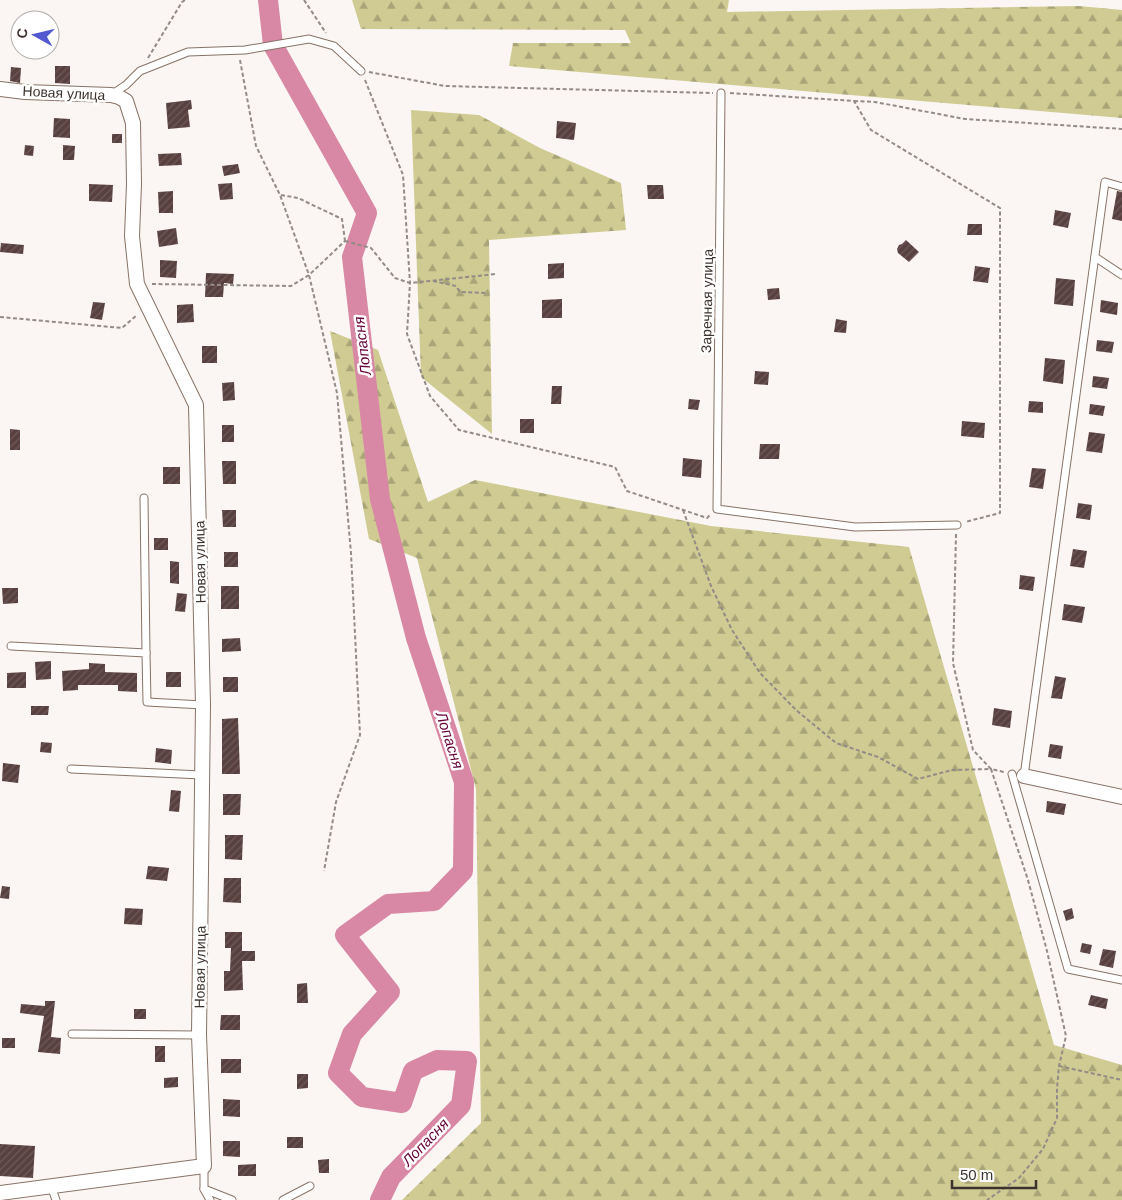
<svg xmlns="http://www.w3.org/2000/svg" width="1122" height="1200" font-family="Arial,sans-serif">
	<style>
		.forest { fill: url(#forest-firs) }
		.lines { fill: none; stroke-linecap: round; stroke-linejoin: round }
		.river { stroke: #d887a5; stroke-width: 20 }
		.building { fill: url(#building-hatch) }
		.lane-casing { stroke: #887266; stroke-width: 9 }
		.street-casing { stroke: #887266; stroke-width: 16 }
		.path { stroke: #938b87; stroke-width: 2; stroke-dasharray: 4 2.5; stroke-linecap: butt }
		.lane { stroke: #fff; stroke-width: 7 }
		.street { stroke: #fff; stroke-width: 14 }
		.labels { text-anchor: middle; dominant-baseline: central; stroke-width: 5; stroke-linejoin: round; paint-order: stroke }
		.street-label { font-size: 14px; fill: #3d332e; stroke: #fff }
		.water-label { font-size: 15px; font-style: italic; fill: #650038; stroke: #fff }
	</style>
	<defs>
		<pattern id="forest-firs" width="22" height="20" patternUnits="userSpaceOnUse" patternTransform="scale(1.25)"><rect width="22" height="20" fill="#d0cb92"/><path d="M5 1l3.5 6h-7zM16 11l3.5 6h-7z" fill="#aaa578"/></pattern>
		<pattern id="building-hatch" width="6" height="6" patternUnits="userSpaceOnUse" patternTransform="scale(1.25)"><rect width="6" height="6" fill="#58403f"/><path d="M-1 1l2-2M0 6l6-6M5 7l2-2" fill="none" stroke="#6e5a59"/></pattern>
	</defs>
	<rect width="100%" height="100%" fill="#fbf6f3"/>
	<g class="forest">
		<path d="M352 0H729L727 12 1079 6 1122 10V118L509 66 513 43H631L625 30 361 29Z"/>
		<path d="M411 110 479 115 540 148 621 183 626 230 489 240 492 434 421 377Z"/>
		<path d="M330 331 378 350 428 502 475 480 711 526 909 547 1054 1045 1122 1065V1200H402L481 1123 476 789 417 558 369 539Z"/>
	</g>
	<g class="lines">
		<path class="river" d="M268 0 273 45 367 213 352 257 380 499 416 638 464 782 463 871 434 901 388 904 345 935 390 992 352 1034 338 1073 362 1097 402 1103 413 1071 437 1060 467 1061 461 1105 391 1177 380 1200"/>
	</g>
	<g class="building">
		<path d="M55 66H70V84L55 83Z"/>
		<path d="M11 67 21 68 20 83 10 81Z"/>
		<path d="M191 100 192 109 188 110 190 127 168 129 166 103Z"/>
		<path d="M54 118 70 119V138L53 137Z"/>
		<path d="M557 121 576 123 574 140 556 138Z"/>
		<rect x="112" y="134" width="10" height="9"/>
		<path d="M25 145 34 146 33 156 24 155Z"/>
		<path d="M63 145 75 146 74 160H63Z"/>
		<path d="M181 153 182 165 159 166 158 154Z"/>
		<path d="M238 164 240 173 224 176 222 166Z"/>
		<path d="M232 183 233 199 220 200 218 184Z"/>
		<path d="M89 184 113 185 112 202 89 201Z"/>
		<path d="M647 185H663L664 199H648Z"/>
		<path d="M173 191V213H159L158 192Z"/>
		<path d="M1117 191 1122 192V221L1112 219Z"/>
		<path d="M1055 210 1071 213 1068 228 1053 225Z"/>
		<path d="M968 224H982V235H967Z"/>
		<path d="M176 228 178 244 159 247 157 231Z"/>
		<path d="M906 240 919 252 909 262 898 253 897 249 899 245 902 244Z"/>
		<path d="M1 243 24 245 23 254 0 252Z"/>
		<path d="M160 260 177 261 176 278 160 277Z"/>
		<path d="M564 263V278L548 279V264Z"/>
		<path d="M975 266 990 268 988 283 973 281Z"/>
		<path d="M206 273 234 274 233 284 224 283 223 297H205Z"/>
		<path d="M1056 278 1075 280 1073 306 1054 304Z"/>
		<path d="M779 288 780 299 768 300 767 289Z"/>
		<path d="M562 299V318H542V300Z"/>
		<path d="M1101 300 1118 303 1117 315 1100 312Z"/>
		<path d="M93 302 105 303 102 320 90 318Z"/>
		<path d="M193 304 194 322 177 323V305Z"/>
		<path d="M836 319 847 321 846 333 834 332Z"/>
		<path d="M1097 340 1114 342 1112 353 1096 351Z"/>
		<rect x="202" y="346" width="15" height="17"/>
		<path d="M1045 358 1065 360 1063 384 1043 381Z"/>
		<path d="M755 371 769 372 768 385 754 384Z"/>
		<path d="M1093 376 1109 378 1107 389 1092 387Z"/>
		<path d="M234 382 235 400 223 401 222 383Z"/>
		<path d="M552 386H562L561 404H551Z"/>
		<path d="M689 399 700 400 698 410 688 409Z"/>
		<path d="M1029 401 1043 402V413L1028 412Z"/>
		<path d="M1090 404 1105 406 1103 416 1089 414Z"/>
		<rect x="520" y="419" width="14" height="14"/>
		<path d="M962 421 985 423 984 438 961 436Z"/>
		<rect x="222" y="425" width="12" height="17"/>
		<path d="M10 429 20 430V450H10Z"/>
		<path d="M1089 432 1105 434 1102 453 1086 451Z"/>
		<path d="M760 444H780L779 459H759Z"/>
		<path d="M683 458 702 460 701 478 682 476Z"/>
		<path d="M222 461H236V484H223Z"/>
		<rect x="163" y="467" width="17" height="17"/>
		<path d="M1032 468 1046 469 1043 489 1029 487Z"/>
		<path d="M1078 503 1092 505 1090 520 1076 518Z"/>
		<path d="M222 510H236V527H223Z"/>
		<rect x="154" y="538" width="14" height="12"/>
		<path d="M1073 549 1087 551 1084 568 1070 566Z"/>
		<rect x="224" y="552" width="14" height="15"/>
		<path d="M170 561 179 562V584L170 583Z"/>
		<path d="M1020 575 1035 577 1033 591 1019 589Z"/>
		<rect x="221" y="586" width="18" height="23"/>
		<path d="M2 588H18V603L3 604Z"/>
		<path d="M177 593 187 594 185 612 175 611Z"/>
		<path d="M1064 604 1085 607 1082 623 1062 620Z"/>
		<path d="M240 638 241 651 222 652V639Z"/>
		<path d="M51 661V679L36 680 35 662Z"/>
		<path d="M89 663 105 664V672L137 673V692L118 691V685H78V690L63 691 62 671 89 669Z"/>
		<path d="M26 672V688H7V673Z"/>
		<rect x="166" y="672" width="15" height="15"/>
		<path d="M1055 676 1066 678 1062 699 1051 698Z"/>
		<rect x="223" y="677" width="15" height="15"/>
		<path d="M31 706H49L48 715H31Z"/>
		<path d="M994 708 1012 711 1010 728 992 725Z"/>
		<path d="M238 718 240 774H222V719Z"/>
		<path d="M41 742 52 743 51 753 40 752Z"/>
		<path d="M1050 744 1063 746 1061 759 1048 757Z"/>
		<path d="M156 748 172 750 171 764 155 762Z"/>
		<path d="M3 763 20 765 18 783 2 781Z"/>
		<path d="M171 790 181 791 179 812 169 811Z"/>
		<path d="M223 794H241L240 815H223Z"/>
		<path d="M1047 801 1066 804 1064 815 1046 812Z"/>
		<path d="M225 835H243L242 860 225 859Z"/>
		<path d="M148 866 169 868 167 881 146 879Z"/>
		<path d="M224 878H241V903L223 902Z"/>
		<path d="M2 886 10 887 9 899 0 898Z"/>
		<path d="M125 908 143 909 142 925 124 924Z"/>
		<path d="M1072 908 1074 918 1066 921 1063 911Z"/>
		<path d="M225 932H242V951H255V961H242L243 990 224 991V971H230L231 948H225Z"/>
		<path d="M1082 943 1092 945 1090 954 1080 952Z"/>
		<path d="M1103 949 1116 951 1113 968 1099 965Z"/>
		<path d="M307 983 308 1003H297V984Z"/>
		<path d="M1091 995 1108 999 1106 1009 1088 1005Z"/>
		<path d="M45 1001H55L51 1037 61 1038 60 1054 38 1052 44 1016 20 1013 21 1004 45 1006Z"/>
		<rect x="134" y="1009" width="12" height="10"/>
		<path d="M221 1015H240V1030H220Z"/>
		<rect x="2" y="1038" width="13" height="10"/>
		<rect x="155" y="1046" width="10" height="16"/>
		<rect x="221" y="1059" width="20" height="14"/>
		<path d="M297 1074H308V1088L297 1089Z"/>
		<path d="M178 1077V1087L164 1088V1078Z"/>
		<path d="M223 1099 240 1100V1117L223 1116Z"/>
		<rect x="287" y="1137" width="16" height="11"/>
		<path d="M223 1141H240V1157L223 1156Z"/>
		<path d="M0 1144 35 1146 33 1178 0 1176Z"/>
		<path d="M329 1159V1173H319L318 1160Z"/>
		<path d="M256 1164V1176H238V1165Z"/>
	</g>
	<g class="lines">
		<defs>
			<g id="lane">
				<path d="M721 93 717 509 855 527 957 525"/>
				<path d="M111 95 126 85 140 71 188 52 245 50 309 39 334 46 361 71"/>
				<path d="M1095 257 1122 275"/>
				<path d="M144 498 146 653"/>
				<path d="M11 646 146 653 147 702 203 705"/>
				<path d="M71 769 202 775"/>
				<path d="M1012 774 1068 969 1122 980"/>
				<path d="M1024 776 1105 182 1122 187"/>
				<path d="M72 1034 199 1035"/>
				<path d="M204 1166V1189L210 1200"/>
				<path d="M51 1186 56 1200"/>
				<path d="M204 1189 232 1200"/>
				<path d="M283 1200 310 1186"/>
			</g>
			<g id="street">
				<path d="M0 89 25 92 111 95 119 97 126 101 133 123 134 184 132 236 137 284 196 405 203 705 199 1035 204 1166 0 1193"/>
				<path d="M1024 776 1122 797"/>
			</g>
		</defs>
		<use href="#lane" class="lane-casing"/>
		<use href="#street" class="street-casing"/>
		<g class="path">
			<path d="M304 0 326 33"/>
			<path d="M148 58 182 2 185 0"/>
			<path d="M240 60 256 146 280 195 309 275 337 393 351 553 360 735 336 802 324 871"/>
			<path d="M369 72 445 86 713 93"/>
			<path d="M365 80 403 175 410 283 407 334 430 396 459 430 615 467 627 491 707 518 711 514"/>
			<path d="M730 93 854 101 871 130 1000 208V513L965 522"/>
			<path d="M854 101 875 102 965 119 1122 129"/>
			<path d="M281 195 298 198 342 219 345 241"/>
			<path d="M345 241 371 248 395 278 410 283 496 274"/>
			<path d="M433 281 456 286 460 292 486 293"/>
			<path d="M152 284 291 286 309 275 345 241"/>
			<path d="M0 317 122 328 137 315"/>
			<path d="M683 510 711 586 732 630 760 673 796 710 836 743 878 757 918 779 952 770 991 769 1028 880 1047 951 1066 1036 1059 1066 1057 1088V1118L1043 1149 1019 1178 987 1200"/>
			<path d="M956 534 953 663 973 750 991 769 1004 772"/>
			<path d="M1059 1066 1122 1080"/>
		</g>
		<use href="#lane" class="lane"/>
		<use href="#street" class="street"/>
	</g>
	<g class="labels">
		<g class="street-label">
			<text transform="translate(64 93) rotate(3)">Новая улица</text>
			<text transform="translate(707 301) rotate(-89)">Заречная улица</text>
			<text transform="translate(200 562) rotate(-91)">Новая улица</text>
			<text transform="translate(200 967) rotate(-89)">Новая улица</text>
		</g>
		<g class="water-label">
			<text transform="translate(362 346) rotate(-97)">Лопасня</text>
			<text transform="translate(450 740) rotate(72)">Лопасня</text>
			<text transform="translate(425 1142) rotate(-46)">Лопасня</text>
		</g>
	</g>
	<g transform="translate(35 35) rotate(278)"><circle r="24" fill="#ffffff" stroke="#b1adab"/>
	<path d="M0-4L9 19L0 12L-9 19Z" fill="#535ad1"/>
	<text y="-8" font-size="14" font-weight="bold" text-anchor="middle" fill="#3d332e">С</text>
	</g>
	<path d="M952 1180v8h84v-8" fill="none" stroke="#3d332e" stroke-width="2.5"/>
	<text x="960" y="1180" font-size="15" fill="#3d332e" stroke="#ffffff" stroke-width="4" paint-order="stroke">50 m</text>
</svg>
